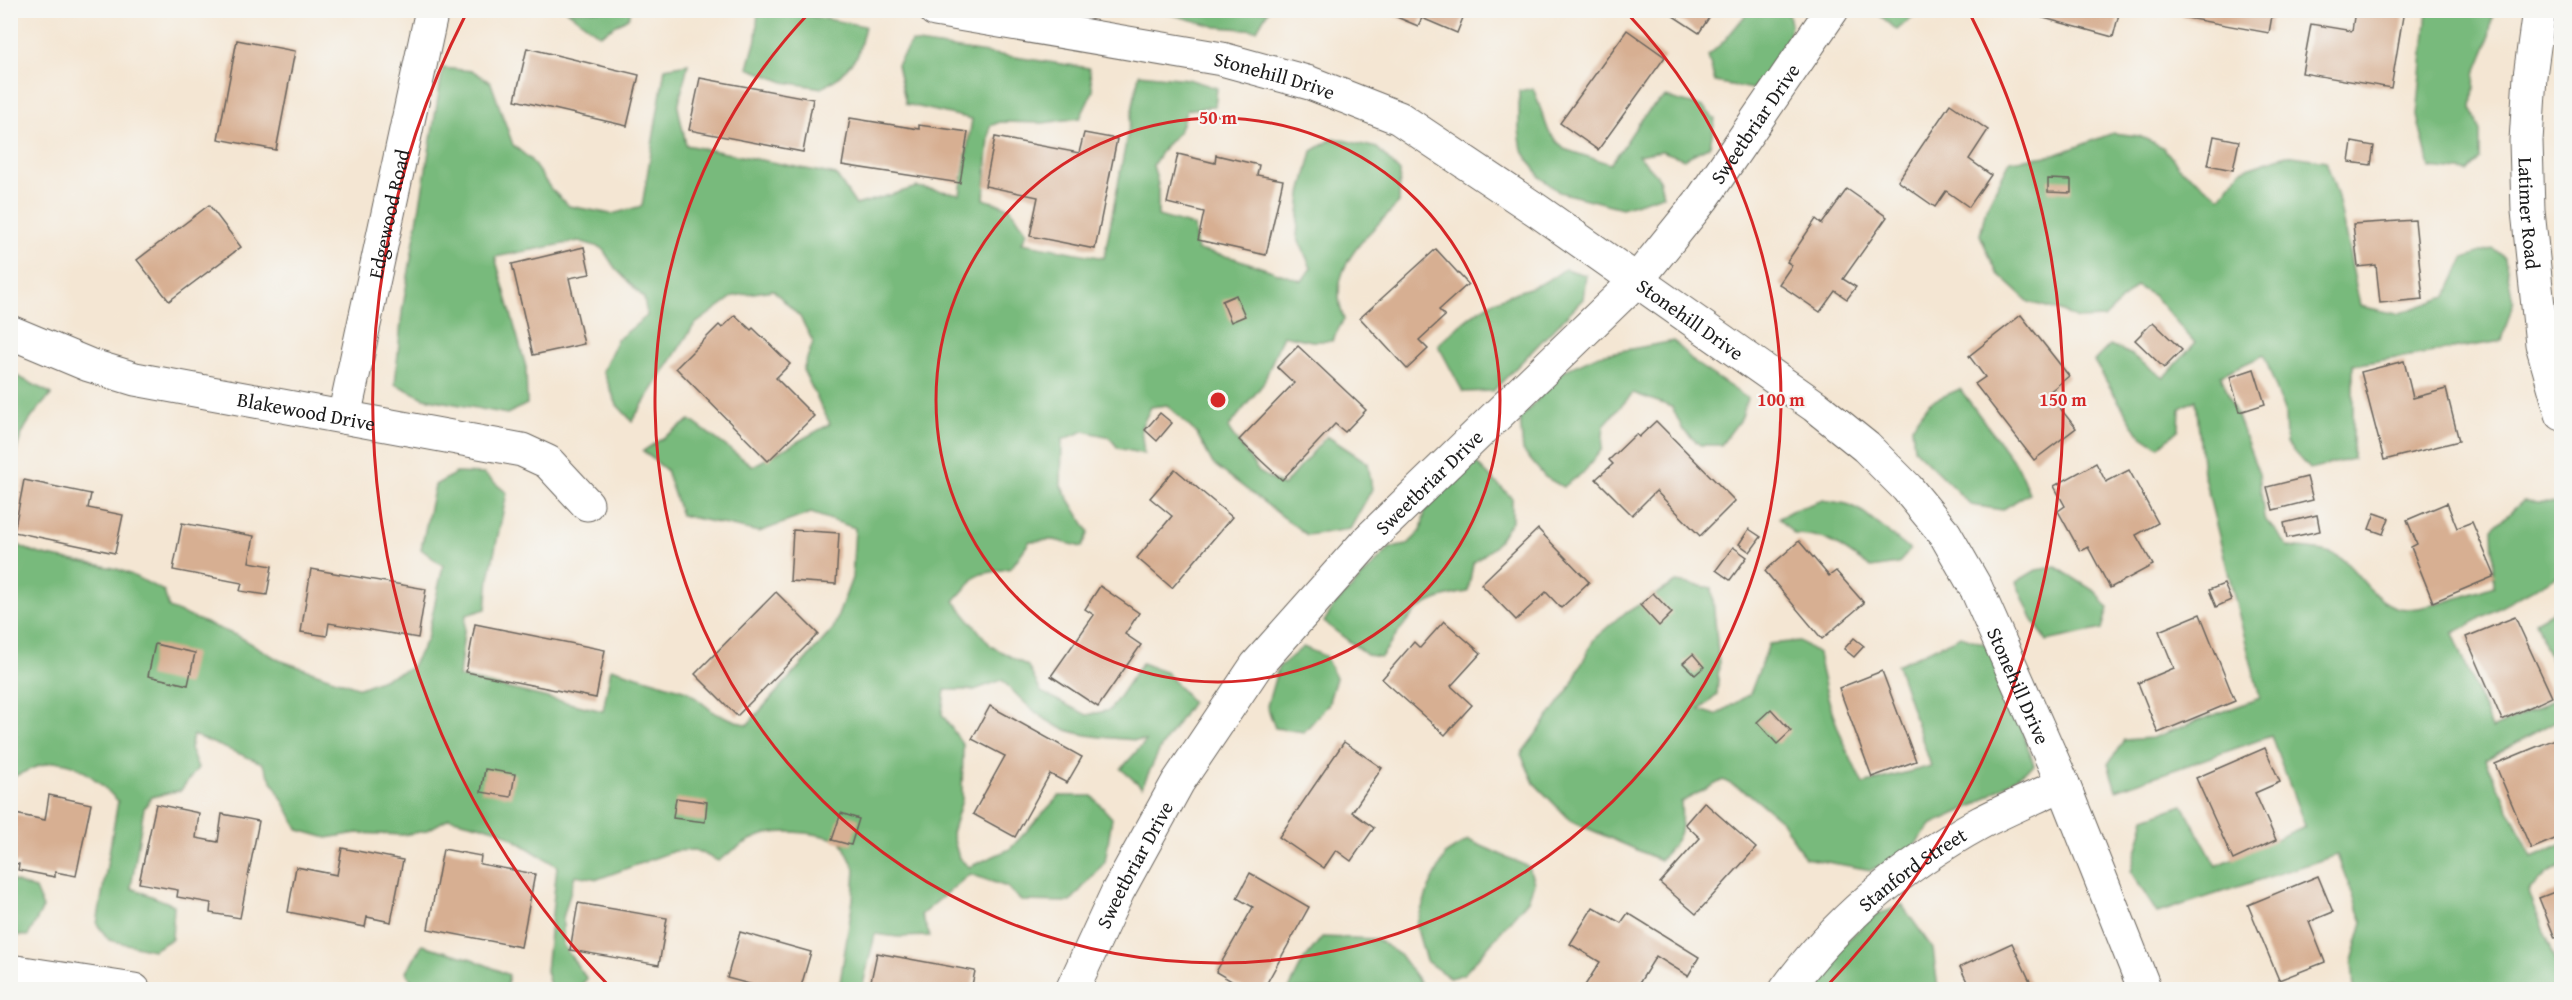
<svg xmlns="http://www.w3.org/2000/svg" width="2572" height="1000" font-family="'Gentium Book Plus',serif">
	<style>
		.forest { fill: #78ba7c; stroke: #4a6b4c; stroke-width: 1.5 }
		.building { fill: #d7af92 }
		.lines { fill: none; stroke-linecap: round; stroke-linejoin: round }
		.minor-casing { stroke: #68635c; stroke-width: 35 }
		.tertiary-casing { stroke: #68635c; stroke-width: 35 }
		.minor { stroke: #fff; stroke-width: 33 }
		.tertiary { stroke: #fff; stroke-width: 33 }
		.ring { fill: none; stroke: #d62828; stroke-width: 3 }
		.labels { text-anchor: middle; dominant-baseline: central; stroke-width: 4.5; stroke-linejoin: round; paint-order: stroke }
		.street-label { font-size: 20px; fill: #1c1c1c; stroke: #f6f6f2 }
		.centre { fill: #d62828; stroke: #f6f6f2; stroke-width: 3 }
		.ring-label { font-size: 18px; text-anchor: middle; font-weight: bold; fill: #d62828; stroke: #f6f6f2; stroke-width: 4.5; stroke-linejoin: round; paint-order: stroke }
	</style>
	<rect width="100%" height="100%" fill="#f6f6f2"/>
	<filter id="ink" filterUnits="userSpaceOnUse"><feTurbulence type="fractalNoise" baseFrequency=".0167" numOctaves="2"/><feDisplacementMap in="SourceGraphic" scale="12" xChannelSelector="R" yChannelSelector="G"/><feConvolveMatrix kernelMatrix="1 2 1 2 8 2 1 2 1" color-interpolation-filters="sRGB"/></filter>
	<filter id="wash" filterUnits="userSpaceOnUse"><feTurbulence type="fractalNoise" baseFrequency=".008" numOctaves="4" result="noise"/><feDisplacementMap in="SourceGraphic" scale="24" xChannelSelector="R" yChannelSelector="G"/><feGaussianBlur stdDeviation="1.35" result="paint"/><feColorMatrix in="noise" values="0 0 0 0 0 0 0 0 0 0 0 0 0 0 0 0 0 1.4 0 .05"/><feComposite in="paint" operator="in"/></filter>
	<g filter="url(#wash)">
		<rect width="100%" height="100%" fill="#f4e6d3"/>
		<g class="forest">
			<path d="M567 11 631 10V11L628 18 600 35Z"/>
			<path d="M758 11H782L865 26 858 55 839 77 822 88 784 82 748 68 756 39Z"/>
			<path d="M1159 11H1268L1257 30 1217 27Z"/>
			<path d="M1749 11H1788L1791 24 1786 62 1752 89 1715 82 1708 56 1724 41Z"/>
			<path d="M1875 11H1919L1897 30Z"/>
			<path d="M2427 11H2493L2488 43 2475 75 2472 109 2480 131V159L2468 172 2430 168 2417 116Z"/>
			<path d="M911 42 1089 68 1093 91 1080 118 1043 123 1000 122 990 126 984 199 1010 208 1027 232 1022 243 1104 258 1139 74 1188 79 1217 88 1215 106 1187 110 1179 132 1165 146 1153 165 1158 184V216L1194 226 1197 250 1234 258 1302 281 1311 268 1297 236 1301 194 1312 151 1334 138 1377 148 1400 172 1399 203C1367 236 1324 269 1344 319L1332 341H1312L1283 335 1263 384 1228 428 1259 472 1283 486 1327 436 1368 463 1372 489 1350 529 1307 535 1213 464 1197 434 1167 405 1151 407 1141 428 1144 454 1118 448 1109 437 1084 431 1062 440 1061 486 1089 532 1082 547 1054 540 1030 541 1011 568 977 575 954 601 991 646 1028 666 1041 692 1087 715 1110 710 1142 663 1167 673 1192 702 1160 749 1142 787 1121 769 1146 741C1119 738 1078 738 1055 725 1034 714 1018 696 1002 680L974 690H945L942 714 963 745 962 800 952 833 959 858 969 867 1010 849 1059 796H1092L1112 818 1105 862 1070 902 1021 901 1007 887 970 874 921 915 930 936 898 937 875 934 862 989H839L853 899 855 869 841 841C822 834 788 829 767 834 749 838 732 851 718 861L695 850 674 851 598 879 575 875 563 918V945L587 979 577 989H551L546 971 557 866 499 830 449 818 426 831 403 835 357 833 327 838 299 830 262 763 193 735 190 749 198 768 181 790 152 797 144 808 131 888 174 905 172 939 153 950 109 940 97 924 118 801C104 787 82 764 60 762 44 761 25 772 11 778L10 538C27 559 91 561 117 569 133 574 149 584 164 591L169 608 240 637 279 660 360 688 411 668 427 639 443 566 421 549 435 485 456 473 484 474 507 493 489 578 486 609 466 615 459 677 603 711 611 668 687 691 715 713 747 725 833 629 852 578 855 528 811 513 759 532 681 515 666 470 643 451 690 420 753 466 830 424 803 370 813 342 800 317 773 290 734 296 694 325 632 421 617 405 603 371 617 340 647 316 644 298 615 268 602 248 579 241 495 257 526 367 527 404 507 414 424 398 395 384 402 312 443 68 473 71 491 83 513 145 530 159 551 189 569 206 612 214 642 206 665 68 688 64 678 107 686 145 836 175 856 205 917 187 960 194 972 119 906 104 897 65Z"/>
			<path d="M1533 88 1549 132 1564 149 1610 164C1629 142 1641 111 1666 97L1703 107 1715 119 1710 146 1684 159 1662 151 1638 155 1659 178 1663 195 1622 208 1559 192 1540 177 1522 150 1519 130V91Z"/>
			<path d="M2113 133 2139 136 2163 147 2180 168 2220 197 2241 170 2286 155 2326 161 2338 197 2360 306 2397 314 2446 297 2464 258 2493 248 2505 258 2513 302 2502 341 2353 365V459L2309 469 2286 443 2285 413 2264 355 2221 375 2259 474 2264 518 2289 547C2302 549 2318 549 2331 553 2355 561 2369 601 2399 608 2419 613 2473 593 2494 586L2492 529 2523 501 2561 503V574L2453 633 2492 729 2561 697V718L2485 760 2532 857 2561 844V865L2548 873 2528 891 2561 973V989L2397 990 2395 983 2371 989H2354L2352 961 2363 922 2337 855 2157 913 2131 872 2145 818 2183 805 2216 866 2305 826 2271 736 2116 790 2108 764 2124 740 2152 738 2260 698 2203 473 2196 400 2180 408 2179 429 2159 447 2138 433 2094 361 2110 345 2130 354 2164 378 2195 343 2154 296 2136 286 2104 318 2077 319 2061 311 2029 302 1997 273 1980 235 1986 208 2010 161 2055 155Z"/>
			<path d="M1565 269 1586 275 1583 299 1493 391 1463 392 1438 345C1455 329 1472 313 1493 302 1518 289 1540 289 1565 269Z"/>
			<path d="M1674 341 1695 363 1747 398 1742 417 1721 445H1700L1683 430 1672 407 1633 393 1604 425 1602 449 1584 472 1563 487 1545 477 1523 451 1520 419 1563 371 1599 355Z"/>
			<path d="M11 373 52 394C24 423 18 436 11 476Z"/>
			<path d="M1960 389 2017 466 2029 493 2002 510 1971 505 1914 449 1912 427 1930 402Z"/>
			<path d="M1469 456 1512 498V521L1494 547 1473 563 1468 592C1414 600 1411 616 1381 657L1367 655 1324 622 1333 607 1390 548 1407 545 1421 531 1425 511Z"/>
			<path d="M1823 500 1847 504 1863 512 1910 550 1898 564 1871 568C1843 549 1829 534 1794 534L1779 518 1791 511Z"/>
			<path d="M2056 567 2096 592 2108 608 2102 629 2047 641 2032 619 2016 582 2036 570Z"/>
			<path d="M1676 582 1712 588 1719 664 1717 695 1700 710 1716 715 1750 694 1769 644 1800 641 1818 654C1827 704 1840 738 1863 784L1931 766 1897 665 1961 636 1994 647 2034 765 1977 804 1932 824 1908 853 1871 870 1805 858 1782 821 1748 793 1723 780 1681 802C1683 832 1681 838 1660 860L1571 821 1534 783 1521 754 1568 691 1594 639 1619 617Z"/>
			<path d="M2561 606V686L2535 621Z"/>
			<path d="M1303 647 1325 656 1336 678 1328 705 1304 732 1275 728 1267 706 1278 668Z"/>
			<path d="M1468 840 1529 867 1534 883 1528 900 1464 974 1450 978 1426 961 1416 925 1429 888 1446 854Z"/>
			<path d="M11 880 35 889 43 908 28 936 11 935Z"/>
			<path d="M1902 905 1933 949 1938 989 1796 990 1872 917Z"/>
			<path d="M1322 937 1376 939 1400 955 1425 989H1289L1303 961Z"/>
			<path d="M422 945 472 959 509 975 506 989H417L406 972Z"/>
		</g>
		<g id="blocks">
			<g class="building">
				<path d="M1380 10H1466L1457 33 1422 18 1418 26Z"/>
				<path d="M1664 10H1714L1699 33Z"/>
				<path d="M2030 10H2120L2113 37 2029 14Z"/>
				<path d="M2182 10H2273L2269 33 2181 17Z"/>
				<path d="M2355 10H2404L2391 88 2302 73 2311 24 2352 31Z"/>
				<path d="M1627 30 1665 57 1598 150 1560 123Z"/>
				<path d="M237 40 295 51 276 150 218 139Z"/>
				<path d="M527 48 639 75 627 126 515 100Z"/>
				<path d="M700 78 813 99 803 152 689 130Z"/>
				<path d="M1950 104 1988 130 1969 159 1991 175 1969 207 1946 191 1935 207 1898 181Z"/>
				<path d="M850 118 919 129V125L968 132 960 183 842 165Z"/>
				<path d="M1084 133 1117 139 1095 249 1030 236 1038 197 985 186 995 137 1079 153Z"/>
				<path d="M2214 136 2239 141 2233 170 2208 165Z"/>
				<path d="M2352 142 2374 146 2371 165 2349 162Z"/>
				<path d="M1178 154 1215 163 1216 155 1259 165 1257 175 1283 180 1266 255 1198 240 1204 212 1167 203Z"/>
				<path d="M2048 179 2071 180V193L2048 192Z"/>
				<path d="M1847 189 1887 217 1843 279 1856 287 1847 299 1835 291 1820 312 1779 284 1792 265 1787 262 1816 219 1822 224Z"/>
				<path d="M209 205 241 247 169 301 137 260Z"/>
				<path d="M2415 220 2423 299 2380 303 2376 265 2358 267 2353 224Z"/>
				<path d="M584 247 590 274 569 278 584 344 533 355 512 264Z"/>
				<path d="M1436 249 1468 284 1439 310 1445 316 1419 340 1428 349 1407 369 1360 318Z"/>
				<path d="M1236 295 1245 316 1231 322 1222 301Z"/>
				<path d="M735 315 751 330 753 328 790 364 776 378 814 416 768 461 676 368 719 325 722 328Z"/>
				<path d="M2021 315 2069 376 2048 393 2076 428 2034 460 1975 384 1985 377 1969 356Z"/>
				<path d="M2153 322 2182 350 2164 368 2135 340Z"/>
				<path d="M1298 346 1366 410 1345 432 1335 424 1282 480 1239 440 1294 383 1277 367Z"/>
				<path d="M2404 361 2413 398 2446 389 2459 441 2384 460 2361 372Z"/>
				<path d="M2254 369 2265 404 2240 412 2230 377Z"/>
				<path d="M1160 413 1172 423 1157 441 1145 430Z"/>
				<path d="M1656 421 1735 501 1700 536 1656 491 1632 515 1596 479 1613 464 1609 460 1636 434 1639 437Z"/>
				<path d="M2096 463 2106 482 2129 470 2158 523 2136 535 2153 565 2110 588 2088 547 2080 551 2058 511 2065 506 2054 486Z"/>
				<path d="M1175 469 1232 517 1172 588 1137 558 1172 516 1150 498Z"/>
				<path d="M2307 477 2313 500 2273 510 2267 487Z"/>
				<path d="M24 480 91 494 88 508 123 515 115 553 14 532Z"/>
				<path d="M2447 503 2457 528 2472 522 2495 576 2433 602 2411 547 2417 544 2407 520Z"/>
				<path d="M2375 513 2389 518 2383 534 2369 529Z"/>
				<path d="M2317 515 2320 531 2287 538 2284 523Z"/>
				<path d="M182 523 254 536 249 562 272 566 267 595 240 591 242 583 173 570Z"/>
				<path d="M1538 529 1589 582 1561 608 1546 592 1516 620 1481 584Z"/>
				<path d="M1749 529 1761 537 1750 552 1739 544Z"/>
				<path d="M793 530 839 533 836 584 790 581Z"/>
				<path d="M1799 541 1829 576 1836 571 1864 603 1822 639 1765 571Z"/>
				<path d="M1733 547 1747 557 1730 580 1716 570Z"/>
				<path d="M311 569 426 589 418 638 329 623 327 636 301 632Z"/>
				<path d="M2224 584 2231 600 2216 607 2209 590Z"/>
				<path d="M1100 586 1139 613 1125 634 1141 645 1098 707 1051 676 1094 615 1085 609Z"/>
				<path d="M776 592 818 634 737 716 695 674Z"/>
				<path d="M1653 593 1672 613 1659 626 1640 605Z"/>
				<path d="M2200 614 2235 701 2158 733 2138 683 2174 668 2159 631Z"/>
				<path d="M2515 617 2552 697 2502 720 2466 637Z"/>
				<path d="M1444 621 1481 653 1451 686 1472 705 1445 735 1382 679 1414 642 1420 648Z"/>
				<path d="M475 624 605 650 596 698 466 672Z"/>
				<path d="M1854 638 1864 646 1854 657 1844 649Z"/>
				<path d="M155 644 195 653 188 685 148 676Z"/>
				<path d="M1693 654 1704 667 1695 675 1683 663Z"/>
				<path d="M1882 671 1916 761 1872 777 1839 688Z"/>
				<path d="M990 706 1082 757 1067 783 1050 774 1015 837 973 814 1005 756 972 739Z"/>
				<path d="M1771 709 1791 731 1777 744 1757 722Z"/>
				<path d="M2560 737 2562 836 2531 849 2495 764Z"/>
				<path d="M1344 742 1382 768 1352 812 1374 828 1351 861 1336 850 1324 868 1279 837Z"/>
				<path d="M2265 748 2280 782 2255 793 2276 840 2233 860 2196 778Z"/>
				<path d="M485 769 515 774 511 797 481 792Z"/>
				<path d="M49 795 91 804 76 876 55 872V877L18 870 19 864 10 862V813L45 820Z"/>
				<path d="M676 798 707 802 705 822 673 818Z"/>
				<path d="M1704 802 1756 848 1696 914 1660 883 1700 838 1685 824Z"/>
				<path d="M156 804 199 813 196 838 218 842 222 814 259 821 240 918 210 913 211 903 177 897 178 890 139 883Z"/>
				<path d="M841 813 859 819 851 845 832 840Z"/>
				<path d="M342 848 403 860 391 922 367 917 365 927 288 912 296 867 337 875Z"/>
				<path d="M443 849 481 856 480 864 535 874 521 947 428 929Z"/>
				<path d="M1250 873 1309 907 1263 990H1247L1216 972 1253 907 1237 898Z"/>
				<path d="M2318 876 2333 912 2309 922 2325 962 2279 980 2248 905Z"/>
				<path d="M2562 889V935L2555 938 2539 898Z"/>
				<path d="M578 903 667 918 659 965 570 950Z"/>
				<path d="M1593 907 1621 923 1628 913 1699 957 1688 976 1656 956 1635 990H1582L1600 962 1570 944Z"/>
				<path d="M740 932 811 952 800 990H756L757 986 727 978Z"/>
				<path d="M2012 943 2034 990H1971L1960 967Z"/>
				<path d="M877 953 975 971 971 990H869Z"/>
			</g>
		</g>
	</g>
	<g filter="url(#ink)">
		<use href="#blocks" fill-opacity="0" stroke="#68635c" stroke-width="1.5"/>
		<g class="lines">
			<defs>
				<g id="minor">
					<path id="s1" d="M935 10 1222 59 1310 83 1399 118 1538 211 1815 406 1866 447 1907 488 1945 534 1976 588 2063 784 2145 990"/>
					<path id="s2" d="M2539 10 2530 76 2526 141 2528 211 2542 344 2562 414"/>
					<path id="s3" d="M10 332 89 365 135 379 522 450 548 462 587 504"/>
					<path id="s4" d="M344 417 432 10"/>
					<path d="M10 971 134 990"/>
					<path id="s5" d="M1786 990C1837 919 1904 865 1980 823 2007 809 2036 797 2063 784"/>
				</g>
				<g id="tertiary">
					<path id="s6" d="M1072 990 1118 891 1178 782 1256 666 1368 540 1637 280 1703 198 1832 10"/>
				</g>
			</defs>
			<use href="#minor" class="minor-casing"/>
			<use href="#tertiary" class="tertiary-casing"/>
			<use href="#minor" class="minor"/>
			<use href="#tertiary" class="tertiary"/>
		</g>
	</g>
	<g class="ring">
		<circle cx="1218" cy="400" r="282"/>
		<path d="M1626 12A563 563 0 1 1 810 12"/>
		<path d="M610 987A845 845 0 0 1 465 16M1971 16A845 845 0 0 1 1826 987"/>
	</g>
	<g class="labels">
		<g class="street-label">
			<text stroke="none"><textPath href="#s1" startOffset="346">Stonehill Drive</textPath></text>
			<text stroke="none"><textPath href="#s6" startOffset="1112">Sweetbriar Drive</textPath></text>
			<text stroke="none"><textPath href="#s2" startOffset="204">Latimer Road</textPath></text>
			<text stroke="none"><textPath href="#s4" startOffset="208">Edgewood Road</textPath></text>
			<text stroke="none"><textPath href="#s1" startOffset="832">Stonehill Drive</textPath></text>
			<text stroke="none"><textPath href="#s3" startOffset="308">Blakewood Drive</textPath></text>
			<text stroke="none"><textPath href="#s6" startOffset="626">Sweetbriar Drive</textPath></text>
			<text stroke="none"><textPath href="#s1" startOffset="1336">Stonehill Drive</textPath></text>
			<text stroke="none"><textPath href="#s6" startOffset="140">Sweetbriar Drive</textPath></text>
			<text stroke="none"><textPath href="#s5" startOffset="176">Stanford Street</textPath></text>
		</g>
	</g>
	<circle cx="1218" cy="400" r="9" class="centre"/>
	<g class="ring-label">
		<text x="1218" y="124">50 m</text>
		<text x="1781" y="406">100 m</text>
		<text x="2063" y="406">150 m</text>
	</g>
	<rect width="2572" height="1000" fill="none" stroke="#f6f6f2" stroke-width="36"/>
</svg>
